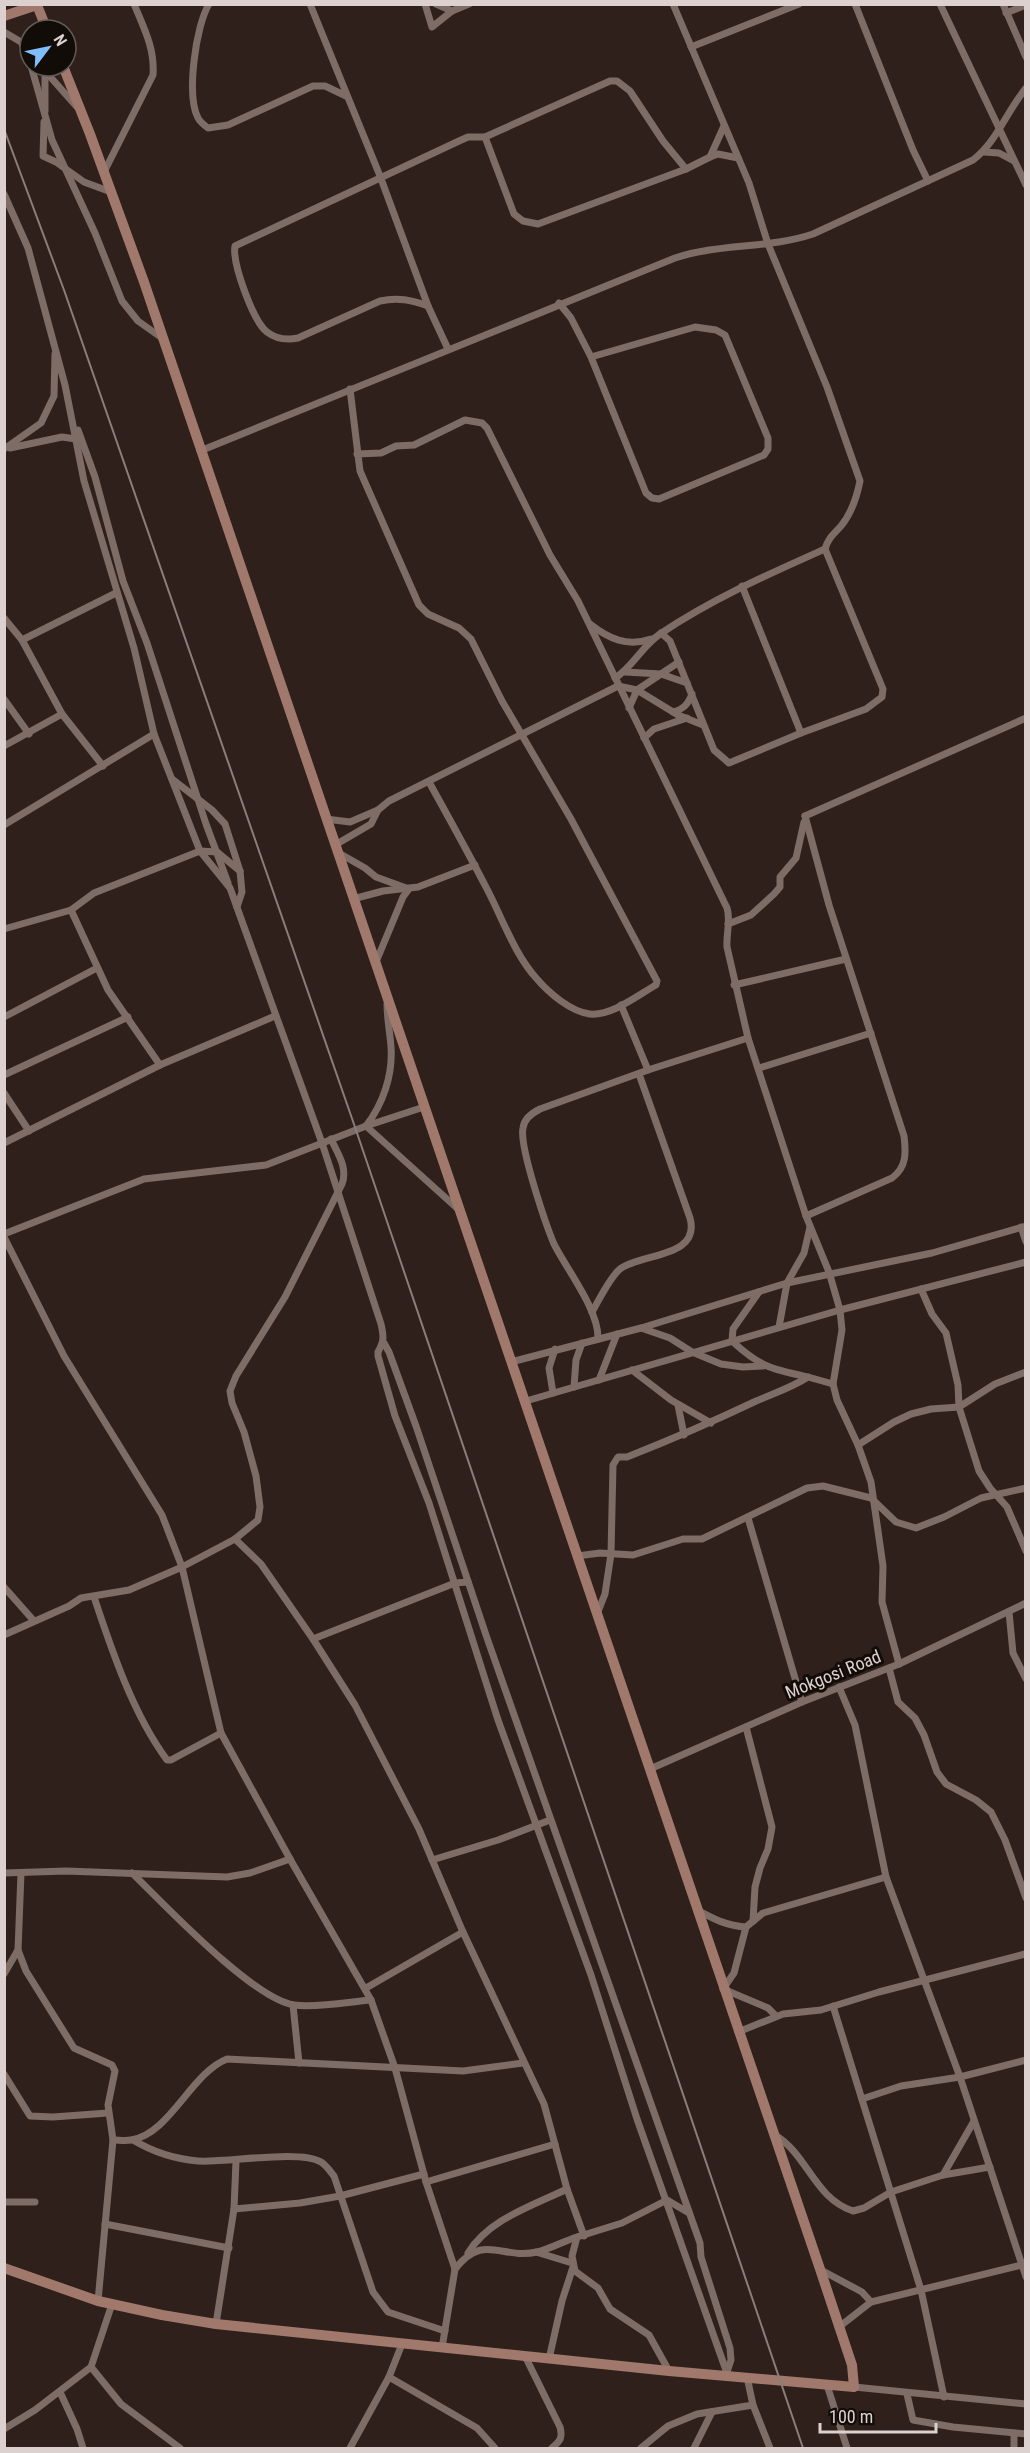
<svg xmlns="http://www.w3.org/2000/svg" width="1030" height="2453" font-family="'Roboto Condensed',sans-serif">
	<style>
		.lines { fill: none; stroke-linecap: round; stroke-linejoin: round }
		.street { stroke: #7e6c66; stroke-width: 7 }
		.secondary { stroke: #a1796c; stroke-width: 10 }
		.rail { stroke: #8a7e7a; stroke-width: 2 }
		.labels { text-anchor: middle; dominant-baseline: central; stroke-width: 6; stroke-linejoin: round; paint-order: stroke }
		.street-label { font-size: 18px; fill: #dcd1ce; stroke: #120c09 }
	</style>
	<rect width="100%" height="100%" fill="#2f201b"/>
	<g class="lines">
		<g class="street">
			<path d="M209 4C196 25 186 95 198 118 200 122 204 125 208 128L228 125 313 86H325L346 96"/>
			<path d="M310 4 380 176 428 306 448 349"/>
			<path d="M425 4 432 27 452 11"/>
			<path d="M436 4 452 11 469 4"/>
			<path d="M855 4 913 150 928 181"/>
			<path d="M940 4 1026 185"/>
			<path d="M1003 4 1026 57"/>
			<path d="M1006 13 1026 5"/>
			<path d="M4 32 21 42 28 55 52 140 95 233 122 301 138 321 162 338"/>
			<path d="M691 47 799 4"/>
			<path d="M45 66V111"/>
			<path d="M45 71 77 107"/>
			<path d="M44 122 43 156 56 162 84 182 111 192"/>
			<path d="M485 137 514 214 523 221 538 224 686 169 710 157 724 126"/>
			<path d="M984 152 999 153 1014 161"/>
			<path d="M710 157 718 154 738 158"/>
			<path d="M104 172 153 75C155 49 144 28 134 4"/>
			<path d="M4 194 28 248 65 385 84 481 134 648 154 734 200 851 230 888 322 1143 381 1324C384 1337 384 1341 378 1352V1356L395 1416 429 1503 498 1720 591 1975 637 2119 728 2376"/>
			<path d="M559 303 571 318 591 357 646 493 652 498 659 499 764 455 768 449V438L725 335 716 330 695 327 591 357"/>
			<path d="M428 306C411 300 398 297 380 301L298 338C288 340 276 339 267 332 253 321 232 263 235 246L459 141 468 137H485L610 81H617L630 91 663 141 686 169"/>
			<path d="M350 389 360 471 419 605 428 614 459 628 471 639 502 701 571 819 657 981 656 985C638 995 612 1016 590 1014 571 1012 549 993 537 979 515 955 503 920 488 891 469 854 449 818 429 782"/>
			<path d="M78 430 95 477 123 581 147 643 206 824 228 883"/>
			<path d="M10 448 62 437 76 439"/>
			<path d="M4 449 41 423 54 396 55 354"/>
			<path d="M200 451 675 258C720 243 768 249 813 234L973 160C996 143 1007 111 1026 88"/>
			<path d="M357 454 381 453 396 446 414 445 465 420 482 423 487 428 550 555 578 601 727 908C731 920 726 934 727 947L748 1038 806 1216 829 1272 840 1310 842 1330 833 1384 837 1400 858 1445 871 1482 883 1566 882 1602 899 1664"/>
			<path d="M742 586 801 733"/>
			<path d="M4 618 22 640 62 714 103 766"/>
			<path d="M590 624C609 639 627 647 651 639"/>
			<path d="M661 633 670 641 714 750 729 763 801 733 866 709 882 697 883 689 825 549C828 538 834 534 841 526 851 514 857 496 860 481L827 387 768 244 749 183 673 4"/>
			<path d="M22 640 116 593"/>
			<path d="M625 672 661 674 687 683"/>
			<path d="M615 678C632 668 642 646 660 634 712 599 769 574 825 549"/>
			<path d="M4 699 29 734"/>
			<path d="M629 708 637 690 679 662"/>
			<path d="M673 712C684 709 688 704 692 694"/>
			<path d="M644 738 654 729 687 718"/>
			<path d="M4 746 62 714"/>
			<path d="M172 779 212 810 225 824 240 871 242 892 237 907"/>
			<path d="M805 816 829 905 904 1136C906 1152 907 1167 892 1178L806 1216"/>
			<path d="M805 816 1026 718"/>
			<path d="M326 819 350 822 378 810"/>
			<path d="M4 825 154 734"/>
			<path d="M335 845 371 824 378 810 389 801 618 686 637 690 678 715 703 725"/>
			<path d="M337 852 365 868 376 877 409 889 403 897 376 962"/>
			<path d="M353 899 383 891 418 887 475 865"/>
			<path d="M71 910 108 990 160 1065"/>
			<path d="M728 924 751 915 774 894 780 887V877L796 858 804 822"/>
			<path d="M4 929 71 910 94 893 200 851 217 852 240 871"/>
			<path d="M734 985 846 959"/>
			<path d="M387 1004C387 1019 390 1032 391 1047 393 1075 383 1104 366 1126L458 1209"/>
			<path d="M621 1005 648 1070"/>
			<path d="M4 1017 97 968"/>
			<path d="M759 1068 871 1033"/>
			<path d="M4 1075 128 1017"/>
			<path d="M4 1093 29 1131"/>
			<path d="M4 1143 160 1065 275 1016"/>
			<path d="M1021 1227 1026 1242"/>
			<path d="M4 1234 144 1179 266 1165 366 1126 424 1107"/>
			<path d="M4 1237 64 1356 162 1515 182 1567 221 1733 290 1859 371 2000 395 2068 426 2182 455 2269 442 2348"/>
			<path d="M921 1289 932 1314 946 1333 958 1385 959 1407 979 1471 990 1488 1007 1507 1026 1551"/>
			<path d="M759 1292 733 1329 732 1341C760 1367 771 1369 808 1377"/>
			<path d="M592 1312C599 1300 610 1277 620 1269 641 1253 701 1258 690 1218L639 1074"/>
			<path d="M779 1327 787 1283 804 1253 810 1227"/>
			<path d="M641 1328 670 1338 692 1352 721 1364 743 1367 763 1366"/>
			<path d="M598 1339C599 1310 567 1270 554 1244 546 1225 519 1146 523 1128 524 1119 532 1113 540 1109L648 1070 748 1038"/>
			<path d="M384 1343 389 1352 416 1426 487 1638 700 2243 701 2257 730 2348 731 2360 727 2372"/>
			<path d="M511 1362 641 1328 787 1283 932 1253 1026 1226"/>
			<path d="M632 1370 671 1400 711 1423"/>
			<path d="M599 1380 617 1334"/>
			<path d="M574 1387 576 1360 582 1343"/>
			<path d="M553 1393 549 1368 555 1349"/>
			<path d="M526 1401 840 1310 1026 1262"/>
			<path d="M678 1405 684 1435"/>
			<path d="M858 1445 894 1422 911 1414 931 1409 959 1407 995 1384 1026 1372"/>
			<path d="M748 1518 802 1702"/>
			<path d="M235 1539 261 1564 313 1639 355 1705 419 1829 463 1932 544 2104 567 2189 584 2236"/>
			<path d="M577 1556 600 1553 633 1555 683 1539H702L807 1488 823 1486 871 1498 896 1522 916 1528 944 1517 981 1498 1026 1488"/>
			<path d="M4 1587 34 1621"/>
			<path d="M94 1597C112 1651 133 1714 167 1760H171L221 1733"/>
			<path d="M1009 1612 1013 1653 1026 1679"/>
			<path d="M597 1614 605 1594 611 1554 613 1465 618 1457H627C670 1440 712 1422 754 1402 772 1394 791 1388 808 1377L833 1384"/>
			<path d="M4 1635 69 1606 81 1598 129 1590 182 1567 235 1539 258 1520 260 1507 256 1476 244 1432 232 1403 230 1391 236 1376 285 1297 342 1184C348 1168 338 1154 331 1139"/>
			<path d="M313 1639 455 1583 468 1582"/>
			<path d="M889 1668 898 1702 915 1718 924 1735 937 1772 946 1784 976 1800 991 1812 1005 1840 1026 1898"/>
			<path d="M839 1687 855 1725 886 1877 960 2077 1026 2277"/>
			<path d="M746 1727 772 1827 768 1849 760 1868 755 1887 753 1921"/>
			<path d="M650 1769 802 1702 899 1664 1026 1603"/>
			<path d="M432 1860 498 1840 550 1820"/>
			<path d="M4 1873 66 1871 227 1877 250 1873 290 1859"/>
			<path d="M132 1873C164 1904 253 1999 294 2005 317 2008 348 2002 371 2000"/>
			<path d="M697 1910C714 1919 727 1926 746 1927L763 1913 886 1877"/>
			<path d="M746 1927 734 1973 723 1989 768 2008 776 2016"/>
			<path d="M18 1950 26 1971 74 2048 112 2065 115 2071 108 2105 113 2140 98 2301"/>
			<path d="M4 1974 18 1950 21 1873"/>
			<path d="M366 1988 463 1932"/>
			<path d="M293 2005 299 2063"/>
			<path d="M833 2006 921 2290 944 2397"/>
			<path d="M738 2032 783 2014 821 2010 879 1992 1025 1954 1026 1955"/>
			<path d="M4 2074 30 2116 53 2117 108 2113"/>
			<path d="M862 2099 901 2086 960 2077 1026 2060"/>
			<path d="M775 2135C808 2155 814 2198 853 2211L864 2208 891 2192 943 2175 974 2121"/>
			<path d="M113 2140C119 2140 125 2141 131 2140 170 2134 191 2073 227 2059L463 2071 523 2063"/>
			<path d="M133 2140C153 2152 175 2159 198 2161 227 2163 300 2149 321 2162 326 2165 330 2171 334 2176L373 2292 388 2312 445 2331"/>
			<path d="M943 2175 990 2167"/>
			<path d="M426 2182 555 2144"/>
			<path d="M4 2202H35"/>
			<path d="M234 2209 300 2203 340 2196 424 2174"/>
			<path d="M105 2224 229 2248"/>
			<path d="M536 2252 572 2263"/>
			<path d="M468 2253C489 2219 532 2206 567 2189"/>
			<path d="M455 2269C484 2232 501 2260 537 2252 550 2249 564 2241 577 2237"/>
			<path d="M821 2270 862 2292 871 2302"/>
			<path d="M112 2304 91 2367 121 2404 180 2448"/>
			<path d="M216 2324 234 2209 236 2161"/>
			<path d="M839 2327 871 2302 1026 2264"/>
			<path d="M525 2356 560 2427C563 2438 560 2441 552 2448"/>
			<path d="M549 2359 562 2301 573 2267"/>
			<path d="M669 2371 649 2335 610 2309 598 2288 575 2271 572 2256 577 2237 622 2223 667 2200 689 2213"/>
			<path d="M389 2377 477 2428 495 2448"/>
			<path d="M827 2385 847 2448"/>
			<path d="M854 2387 1026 2404"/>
			<path d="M60 2392 77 2429 83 2448"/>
			<path d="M907 2394 913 2420 953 2427 1026 2434"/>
			<path d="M753 2405 770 2448"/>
			<path d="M4 2429 35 2410 91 2367"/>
			<path d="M350 2448 389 2377 402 2344"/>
			<path d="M641 2448 668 2426 697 2414 753 2405 747 2377"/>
			<path d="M694 2448 712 2412"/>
			<path d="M1014 2448V2433"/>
		</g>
		<g class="secondary">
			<path d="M4 16 37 5 47 30"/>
			<path d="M4 2268 98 2301 162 2315 216 2324 669 2371 854 2387 852 2365 820 2269 144 282 90 134 63 66"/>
		</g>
		<path class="rail" d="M4 129 64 290 356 1130 803 2448"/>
	</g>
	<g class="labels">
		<g class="street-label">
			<text transform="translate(833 1674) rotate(-22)">Mokgosi Road</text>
		</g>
	</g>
	<rect width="1030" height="2453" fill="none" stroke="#dcd1ce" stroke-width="12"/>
	<g transform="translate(48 48) rotate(58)"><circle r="28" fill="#120c09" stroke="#635b58" stroke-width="1.5"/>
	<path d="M0-4.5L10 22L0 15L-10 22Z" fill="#80bdfa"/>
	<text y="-9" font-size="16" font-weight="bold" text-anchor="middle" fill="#dcd1ce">N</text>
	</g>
	<path d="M820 2423v9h116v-9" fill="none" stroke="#dcd1ce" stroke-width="3"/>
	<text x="829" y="2423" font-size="18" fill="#dcd1ce" stroke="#120c09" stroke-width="4.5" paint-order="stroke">100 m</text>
</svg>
